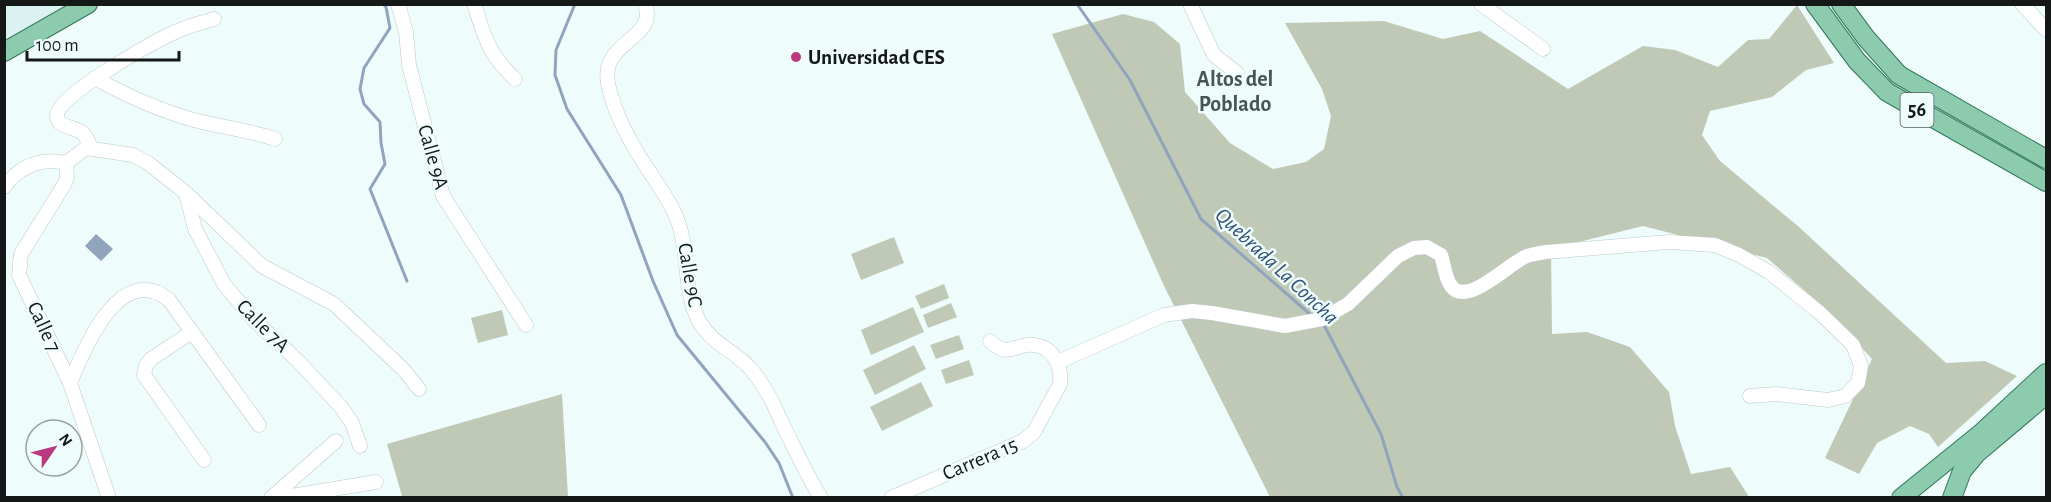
<svg xmlns="http://www.w3.org/2000/svg" width="2051" height="502" font-family="'Alegreya Sans',sans-serif">
	<style>
		.built { fill: #daf2f1 }
		.green { fill: #bfc9b6 }
		.water { fill: #91a4bd }
		.lines { fill: none; stroke-linecap: round; stroke-linejoin: round }
		.stream { stroke: #91a4bd; stroke-width: 3 }
		.minor-casing { stroke: #bac9c8; stroke-width: 15 }
		.major-casing { stroke: #317658; stroke-width: 20 }
		.minor { stroke: #fff; stroke-width: 14 }
		.major { stroke: #8dcbaf; stroke-width: 18 }
		.poi-dot { fill: #bb3980; stroke: #eefdfc; stroke-width: 2 }
		.labels { text-anchor: middle; dominant-baseline: central; stroke-width: 5; stroke-linejoin: round; paint-order: stroke }
		.shield { fill: #eefdfc; stroke: #555d5c; stroke-width: 1.5 }
		.shield-label { font-size: 20px; font-weight: bold; fill: #141918 }
		.poi-label { font-size: 21px; font-weight: bold; fill: #141918; stroke: #eefdfc; text-anchor: start }
		.street-label { font-size: 21px; fill: #141918; stroke: #eefdfc }
		.neighbourhood-label { font-size: 22px; font-weight: bold; fill: #495555; stroke: #eefdfc }
		.water-label { font-size: 22px; font-style: italic; fill: #345077; stroke: #eefdfc }
	</style>
	<rect width="100%" height="100%" fill="#eefdfc"/>
	<path class="built" d="M5 5H72L5 42Z"/>
	<g class="green">
		<path d="M1797 5 1834 63 1806 70 1772 97 1710 111 1702 135 1720 161 1799 227 1946 363 1985 361 2017 376 1938 447 1929 434 1910 426 1877 443 1859 474 1825 458 1872 359 1827 310 1767 258 1643 226 1551 249 1552 334 1587 332 1630 347 1669 392 1675 426 1691 474 1730 467 1749 497H1270L1164 286 1052 34 1123 14 1154 22 1180 44 1185 92 1230 143 1273 169 1306 162 1324 149 1331 116 1322 89 1285 23 1384 21 1443 39 1480 31 1568 89 1643 46 1675 50 1718 67 1748 40 1769 39Z"/>
		<path d="M894 237 904 263 861 280 851 254Z"/>
		<path d="M944 284 949 298 921 309 915 296Z"/>
		<path d="M951 303 957 317 928 328 923 315Z"/>
		<path d="M913 307 924 332 871 355 861 330Z"/>
		<path d="M502 310 508 335 478 343 471 318Z"/>
		<path d="M959 335 964 349 936 359 930 345Z"/>
		<path d="M914 345 926 369 875 395 863 370Z"/>
		<path d="M969 360 974 375 946 384 941 370Z"/>
		<path d="M921 382 933 406 882 431 870 407Z"/>
		<path d="M562 394 568 497 402 496 387 444Z"/>
	</g>
	<path class="water" d="M96 234 113 249 101 261 85 246Z"/>
	<g class="lines">
		<g class="stream">
			<path d="M383 4 386 7 390 28 364 68 360 89 364 104 380 122 381 143 385 164 370 189 407 281"/>
			<path d="M575 4 556 50 555 75 567 109 621 195 653 281 677 335 765 442 779 463 793 498"/>
			<path d="M1077 4 1130 80 1201 219 1312 316"/>
			<path d="M1321 324 1325 327 1381 434 1397 487 1403 498"/>
		</g>
		<defs>
			<g id="minor">
				<path d="M398 4 406 32 409 65 443 196 526 325"/>
				<path d="M474 4C485 38 489 55 515 79"/>
				<path d="M645 4C659 41 596 40 609 88 617 121 634 149 653 177 660 188 668 199 674 212 691 247 682 291 699 321 712 344 733 350 749 367 755 373 760 381 765 389 772 399 776 410 781 421 794 447 806 474 821 498"/>
				<path d="M1190 4 1214 55 1237 73"/>
				<path d="M1481 4 1543 49"/>
				<path d="M2022 4 2046 30"/>
				<path d="M95 78C127 96 158 110 194 120 221 127 248 130 275 139"/>
				<path d="M86 148 89 143C87 139 85 134 81 132 73 126 57 128 57 115 56 97 152 42 171 34 185 27 199 23 214 19"/>
				<path d="M66 163 86 148 133 155 148 163 186 193 262 266 334 304 404 370 419 389"/>
				<path d="M66 163 67 178 64 185 21 254 19 275 70 383 109 498"/>
				<path d="M4 187C20 166 40 157 66 163"/>
				<path d="M186 193 195 229 224 284 253 319 299 362 341 407 352 423 360 446"/>
				<path d="M192 332 151 359 146 365 144 375 204 460"/>
				<path d="M1058 362 1164 315 1192 311 1212 313 1285 326 1322 319 1348 304 1398 256 1414 248 1427 247 1441 255C1444 264 1445 278 1451 286 1467 308 1510 262 1527 256 1533 254 1540 253 1546 252L1669 242 1715 245 1739 255 1769 272 1820 313 1853 345 1861 366 1858 383 1845 396 1828 400 1776 394 1750 396"/>
				<path d="M70 383C84 349 120 260 169 300L259 425"/>
				<path d="M271 498 336 441"/>
				<path d="M279 498 376 482"/>
				<path d="M891 498 1023 441 1034 432 1060 384C1062 367 1054 347 1034 345 1016 342 1009 360 990 341"/>
			</g>
			<g id="major">
				<path d="M1815 4 1857 61 1887 92 2046 182"/>
				<path d="M1841 4 1866 38 1899 75 2046 159"/>
				<path d="M4 52 88 4"/>
				<path d="M1901 498 1980 434 2046 373"/>
				<path d="M1952 498 1962 471 1977 453 2046 395"/>
			</g>
		</defs>
		<use href="#minor" class="minor-casing"/>
		<use href="#major" class="major-casing"/>
		<use href="#minor" class="minor"/>
		<use href="#major" class="major"/>
	</g>
	<circle class="poi-dot" cx="796" cy="57" r="6"/>
	<g class="labels">
		<rect class="shield" x="1900.5" y="93" width="33" height="34" rx="4.5"/>
		<g class="shield-label">
			<text x="1917" y="110">56</text>
		</g>
		<g class="poi-label">
			<text x="808" y="57">Universidad CES</text>
		</g>
		<g class="street-label">
			<text transform="translate(433 157) rotate(74)">Calle 9A</text>
			<text transform="translate(690 275) rotate(80)">Calle 9C</text>
			<text transform="translate(263 326) rotate(45)">Calle 7A</text>
			<text transform="translate(44 327) rotate(65)">Calle 7</text>
			<text transform="translate(980 459) rotate(-23)">Carrera 15</text>
		</g>
		<g class="neighbourhood-label">
			<text x="1235" y="79">Altos del<tspan x="1235" dy="25">Poblado</tspan></text>
		</g>
		<g class="water-label">
			<text transform="translate(1277 266) rotate(43)">Quebrada La Concha</text>
		</g>
	</g>
	<rect width="2051" height="502" fill="none" stroke="#141918" stroke-width="12"/>
	<g transform="translate(54 448) rotate(55)"><circle r="28" fill="#eefdfc" stroke="#97a2a1" stroke-width="1.5"/>
	<path d="M0-4.5L10 22L0 15L-10 22Z" fill="#bb3980"/>
	<text y="-9" font-size="16" font-weight="bold" text-anchor="middle" fill="#141918">N</text>
	</g>
	<path d="M27 51v9h152v-9" fill="none" stroke="#141918" stroke-width="3"/>
	<text x="36" y="51" font-size="18" fill="#141918" stroke="#eefdfc" stroke-width="4.5" paint-order="stroke">100 m</text>
</svg>
